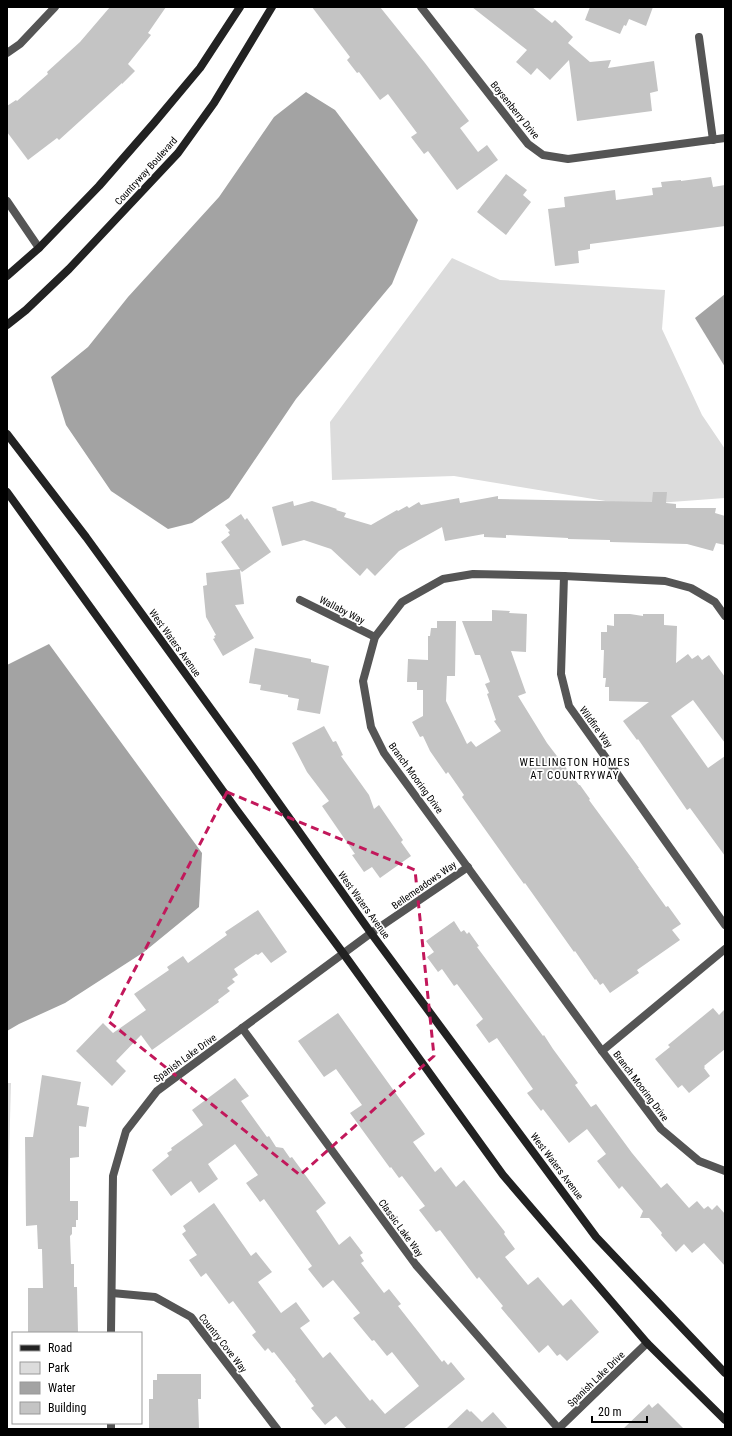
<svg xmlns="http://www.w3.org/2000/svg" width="732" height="1436" font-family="'Roboto Condensed',sans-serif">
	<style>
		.green { fill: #dcdcdc }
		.water { fill: #a3a3a3 }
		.building { fill: #c4c4c4 }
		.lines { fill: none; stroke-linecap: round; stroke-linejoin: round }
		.street { stroke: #555; stroke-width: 8 }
		.secondary { stroke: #222; stroke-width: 8 }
		.marked { fill: none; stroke: #c2185b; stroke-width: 3; stroke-dasharray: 8 5; stroke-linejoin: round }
		.labels { text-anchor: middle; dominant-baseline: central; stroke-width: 3.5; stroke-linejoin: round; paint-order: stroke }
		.street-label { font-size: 10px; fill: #000; stroke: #fff }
		.neighbourhood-label { font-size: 11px; letter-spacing: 1px; fill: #000; stroke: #fff }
	</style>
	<rect width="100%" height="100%" fill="#fff"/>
	<g class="green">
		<path d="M452 258 500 280 665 290 662 329 702 415 725 449V498L630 505 454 476 332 480 330 422Z"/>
		<path d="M7 1083H11L7 1229Z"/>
	</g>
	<g class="water">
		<path d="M306 92 335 110 418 220 392 284 296 399 229 498 192 523 168 529 111 491 66 425 51 377 88 347 128 297 219 197 274 117Z"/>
		<path d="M725 294V367L695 318Z"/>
		<path d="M49 644 202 853 199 907 144 952 65 1003 19 1024 7 1031V665Z"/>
	</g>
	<g class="building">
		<path d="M110 7H166L148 33 151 35 128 64 135 71 122 84V83L59 140 57 138 28 160 7 132V106L16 100 17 101 48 74 47 72 80 42Z"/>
		<path d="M312 7H380L425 63 469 121 460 128 478 152 487 145 498 160 457 190 428 151 424 154 411 137 417 133 388 94 380 100 359 72 357 73 347 60 350 57Z"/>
		<path d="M472 7H532L552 23 555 20 573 37 568 43 590 62 611 60 608 68 654 61 658 91 650 93 652 111 577 121 569 60 550 80 537 68 531 75 516 62 527 50Z"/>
		<path d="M590 7H653L646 26 629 19 626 26 624 25 620 34 585 20Z"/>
		<path d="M506 174 527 190 523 195 531 202 506 235 477 212Z"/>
		<path d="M711 177 713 187 725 185V226L590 244V249L578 251 579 263 555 266 548 209 565 207 564 197 615 190 616 200 653 195 652 188 662 187 661 182 681 180V181Z"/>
		<path d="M653 492H667L666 503 676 504V508H716L715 513 725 516V545L716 543 713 551 687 544 610 542V540L568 539V538L506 535V538L484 537V534L445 541 442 527 399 551 375 576 367 568 360 576 331 549 304 540 282 546 272 507 293 501 294 506 312 501 337 509 336 510 346 513 344 517 371 525 397 510 398 511 407 506 409 508 419 502 421 505 459 498 460 503 498 496V499L652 502Z"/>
		<path d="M241 514 245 520 247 518 271 552 242 572 240 570 244 604 235 605 254 638 223 656 213 639 215 638 214 636 216 635 206 617 203 586 207 585 206 573 240 569 221 542 230 535 228 532 230 531 225 525Z"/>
		<path d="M492 610 510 611 509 613 527 614 526 652 511 651 526 693 518 696 547 743 579 785H580L590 799 589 800 639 868H638L666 907 668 906 681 924 672 930 680 940 637 970 639 973 610 993 603 983 600 985 596 979 595 980 575 951 574 952 525 883 524 884 511 866 462 797 464 795 448 772 446 774 430 751 423 736 420 737 412 722 423 716V690H417V682H407L408 659 428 660V636H430L431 628H437V621H456L455 676H447L446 701 467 744 471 741 476 747 501 731 494 721 496 720 487 694 489 693 485 684 490 682 480 655H475L462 621H492Z"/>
		<path d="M614 614H630L643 616V614H664V625L677 626 676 663 688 654 692 659 698 655 702 660 709 655 725 677V743L693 700 671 716 708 768 725 756V856L690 808 687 810 638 739 637 740 623 721 649 702 609 701V687H605L606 678H603L604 650H601V632H607V625L614 626Z"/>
		<path d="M255 648 311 659V662L329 666 320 714 297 710 299 699 288 697V695L260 690 261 685 249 683Z"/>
		<path d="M324 726 333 742 336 741 343 755 341 756 369 795 374 809 379 805 403 840 401 842 411 856 380 878 372 867 364 872 352 855 355 854 322 806 329 801 307 772 292 743Z"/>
		<path d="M258 910 287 952 271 963 262 952 258 955 256 954 234 969 238 975 232 979 235 982 227 988 230 991 218 1000 219 1002 152 1050 141 1035 116 1061 126 1071 112 1086 76 1051 103 1023 113 1033 146 1010 134 994 169 970 167 967 183 956 188 963 227 935 225 932Z"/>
		<path d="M454 921 461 932 464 930 467 934 469 932 479 946 477 947 543 1036 544 1035 553 1049 578 1083 575 1085 591 1107 596 1104 632 1153 661 1188 667 1183 689 1208 697 1201 704 1209 708 1206 712 1210 717 1205 725 1214V1266L704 1243 692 1253 684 1244 676 1252 661 1235 662 1233 649 1218H640L643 1211 622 1186 619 1189 597 1161 606 1154 587 1129 569 1143 543 1109 541 1111 527 1093 533 1089 497 1038 489 1043 476 1025 483 1019 457 984 454 986 442 969 438 972 427 957 434 952 426 941Z"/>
		<path d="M713 1008 719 1015 725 1009V1049L704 1066 705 1067 704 1068 710 1076 689 1093 682 1085 678 1088 655 1059 670 1047 668 1045Z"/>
		<path d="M338 1013 425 1134 413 1142 435 1172 441 1167 456 1187 464 1180 505 1232 504 1234 515 1249 505 1257 528 1285 538 1277 563 1306 571 1299 599 1332 567 1361 560 1354 557 1356 548 1345 539 1353 501 1308 503 1306 479 1277 477 1279 440 1230 436 1232 419 1210 425 1206 402 1176 399 1178 391 1167 390 1168 350 1113 362 1105 336 1069 324 1077 298 1041Z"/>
		<path d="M42 1075 81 1082 77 1105 89 1107 86 1127 79 1126V1157L70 1158V1201H78V1220H76V1227H72V1234L70 1236 71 1264H74V1287H77L78 1333H28V1288H43L42 1249H38L37 1225 26 1226 25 1137H33Z"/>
		<path d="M235 1078 249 1096 241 1101 267 1137 269 1136 276 1147 283 1148 290 1158 292 1157 326 1203 316 1211 339 1245 350 1236 363 1253 360 1255 364 1261 361 1263 384 1293 389 1289 401 1304 398 1306 442 1362 444 1360 448 1365 451 1362 465 1379 403 1429H347L336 1416 325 1425 311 1408 314 1406 295 1381 296 1380 274 1352 272 1353 268 1348 265 1351 252 1335 256 1332 233 1301 229 1304 206 1273 201 1277 189 1260 197 1255 182 1234 186 1231 183 1226 214 1203 251 1256 256 1252 272 1272 258 1282 281 1313 296 1302 310 1321 300 1328 323 1358 330 1352 370 1401 372 1399 385 1414 419 1386 392 1352 387 1356 374 1340 372 1341 353 1318 360 1313 333 1280 323 1288 308 1269 312 1266 264 1199 260 1202 246 1183 258 1175 235 1144 208 1164 218 1179 199 1193 191 1181 171 1196 152 1170 169 1156 167 1153 172 1150 171 1148 203 1125 192 1110Z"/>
		<path d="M157 1374H201V1399H198L199 1429H149V1399H153V1380H157Z"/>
		<path d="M658 1403 684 1429H623L649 1404 652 1408Z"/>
		<path d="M467 1409 470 1412 471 1411 482 1422 493 1412 508 1429H446Z"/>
	</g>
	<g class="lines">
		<g class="street">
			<path d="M421 7 528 144 543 155 568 159 725 138"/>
			<path d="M699 37 713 140"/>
			<path d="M7 53 20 44 55 7"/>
			<path d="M7 201 39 248"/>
			<path d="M564 576 561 674 569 706 725 925"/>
			<path d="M300 600 375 637"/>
			<path d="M725 616 715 602 691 588 665 581 564 576 473 574 443 579 402 602 375 637 363 681 371 727 384 753 602 1051 661 1129 699 1161 725 1171"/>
			<path d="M242 1028 416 1265 558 1428"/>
			<path d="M602 1051 725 949"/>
			<path d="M112 1293 155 1297 191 1317 277 1429"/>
			<path d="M111 1333 113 1176 126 1131 157 1091 371 933 468 867"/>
			<path d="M111 1429V1423"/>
			<path d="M558 1429 647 1343"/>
		</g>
		<g class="secondary">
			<path d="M7 276 39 248 99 186 154 123 200 68 240 7"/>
			<path d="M7 325 26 310 69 269 178 153 214 103 272 7"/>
			<path d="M7 434 86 537 251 764 371 933 596 1237 725 1373"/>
			<path d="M7 492 236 809 343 953 503 1175 647 1343 725 1420"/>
		</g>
	</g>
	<path class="marked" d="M227 792 415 870 434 1056 300 1175 108 1021Z"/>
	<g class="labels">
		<g class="street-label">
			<text transform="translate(515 110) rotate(51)">Boysenberry Drive</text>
			<text transform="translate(146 171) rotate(-48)">Countryway Boulevard</text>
			<text transform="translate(342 610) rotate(27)">Wallaby Way</text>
			<text transform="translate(175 643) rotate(54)">West Waters Avenue</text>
			<text transform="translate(596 727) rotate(54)">Wildfire Way</text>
			<text transform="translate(416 778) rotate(54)">Branch Mooring Drive</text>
			<text transform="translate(424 885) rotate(-35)">Bellemeadows Way</text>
			<text transform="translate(364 905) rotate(54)">West Waters Avenue</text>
			<text transform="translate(185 1058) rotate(-36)">Spanish Lake Drive</text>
			<text transform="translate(641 1086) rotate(53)">Branch Mooring Drive</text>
			<text transform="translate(557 1166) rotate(53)">West Waters Avenue</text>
			<text transform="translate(401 1228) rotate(54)">Classic Lake Way</text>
			<text transform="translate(223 1343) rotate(52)">Country Cove Way</text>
			<text transform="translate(596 1379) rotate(-44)">Spanish Lake Drive</text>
		</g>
		<g class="neighbourhood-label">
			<text x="575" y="762">WELLINGTON HOMES<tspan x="575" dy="13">AT COUNTRYWAY</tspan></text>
		</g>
	</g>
	<rect width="732" height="1436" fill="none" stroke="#000000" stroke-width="16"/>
	<rect x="12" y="1332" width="130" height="92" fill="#ffffff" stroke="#999999"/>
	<rect x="20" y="1345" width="20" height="6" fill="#222222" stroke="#999999"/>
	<text x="48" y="1352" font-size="12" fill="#000000">Road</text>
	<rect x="20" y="1362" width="20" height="12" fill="#dcdcdc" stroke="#999999"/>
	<text x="48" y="1372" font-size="12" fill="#000000">Park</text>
	<rect x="20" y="1382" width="20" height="12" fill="#a3a3a3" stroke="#999999"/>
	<text x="48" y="1392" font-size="12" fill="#000000">Water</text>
	<rect x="20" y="1402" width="20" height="12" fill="#c4c4c4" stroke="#999999"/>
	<text x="48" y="1412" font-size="12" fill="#000000">Building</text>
	<path d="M592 1416v6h55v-6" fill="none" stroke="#000000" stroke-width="2"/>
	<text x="598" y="1416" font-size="12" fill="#000000" stroke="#ffffff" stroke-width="3" paint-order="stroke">20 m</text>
</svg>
